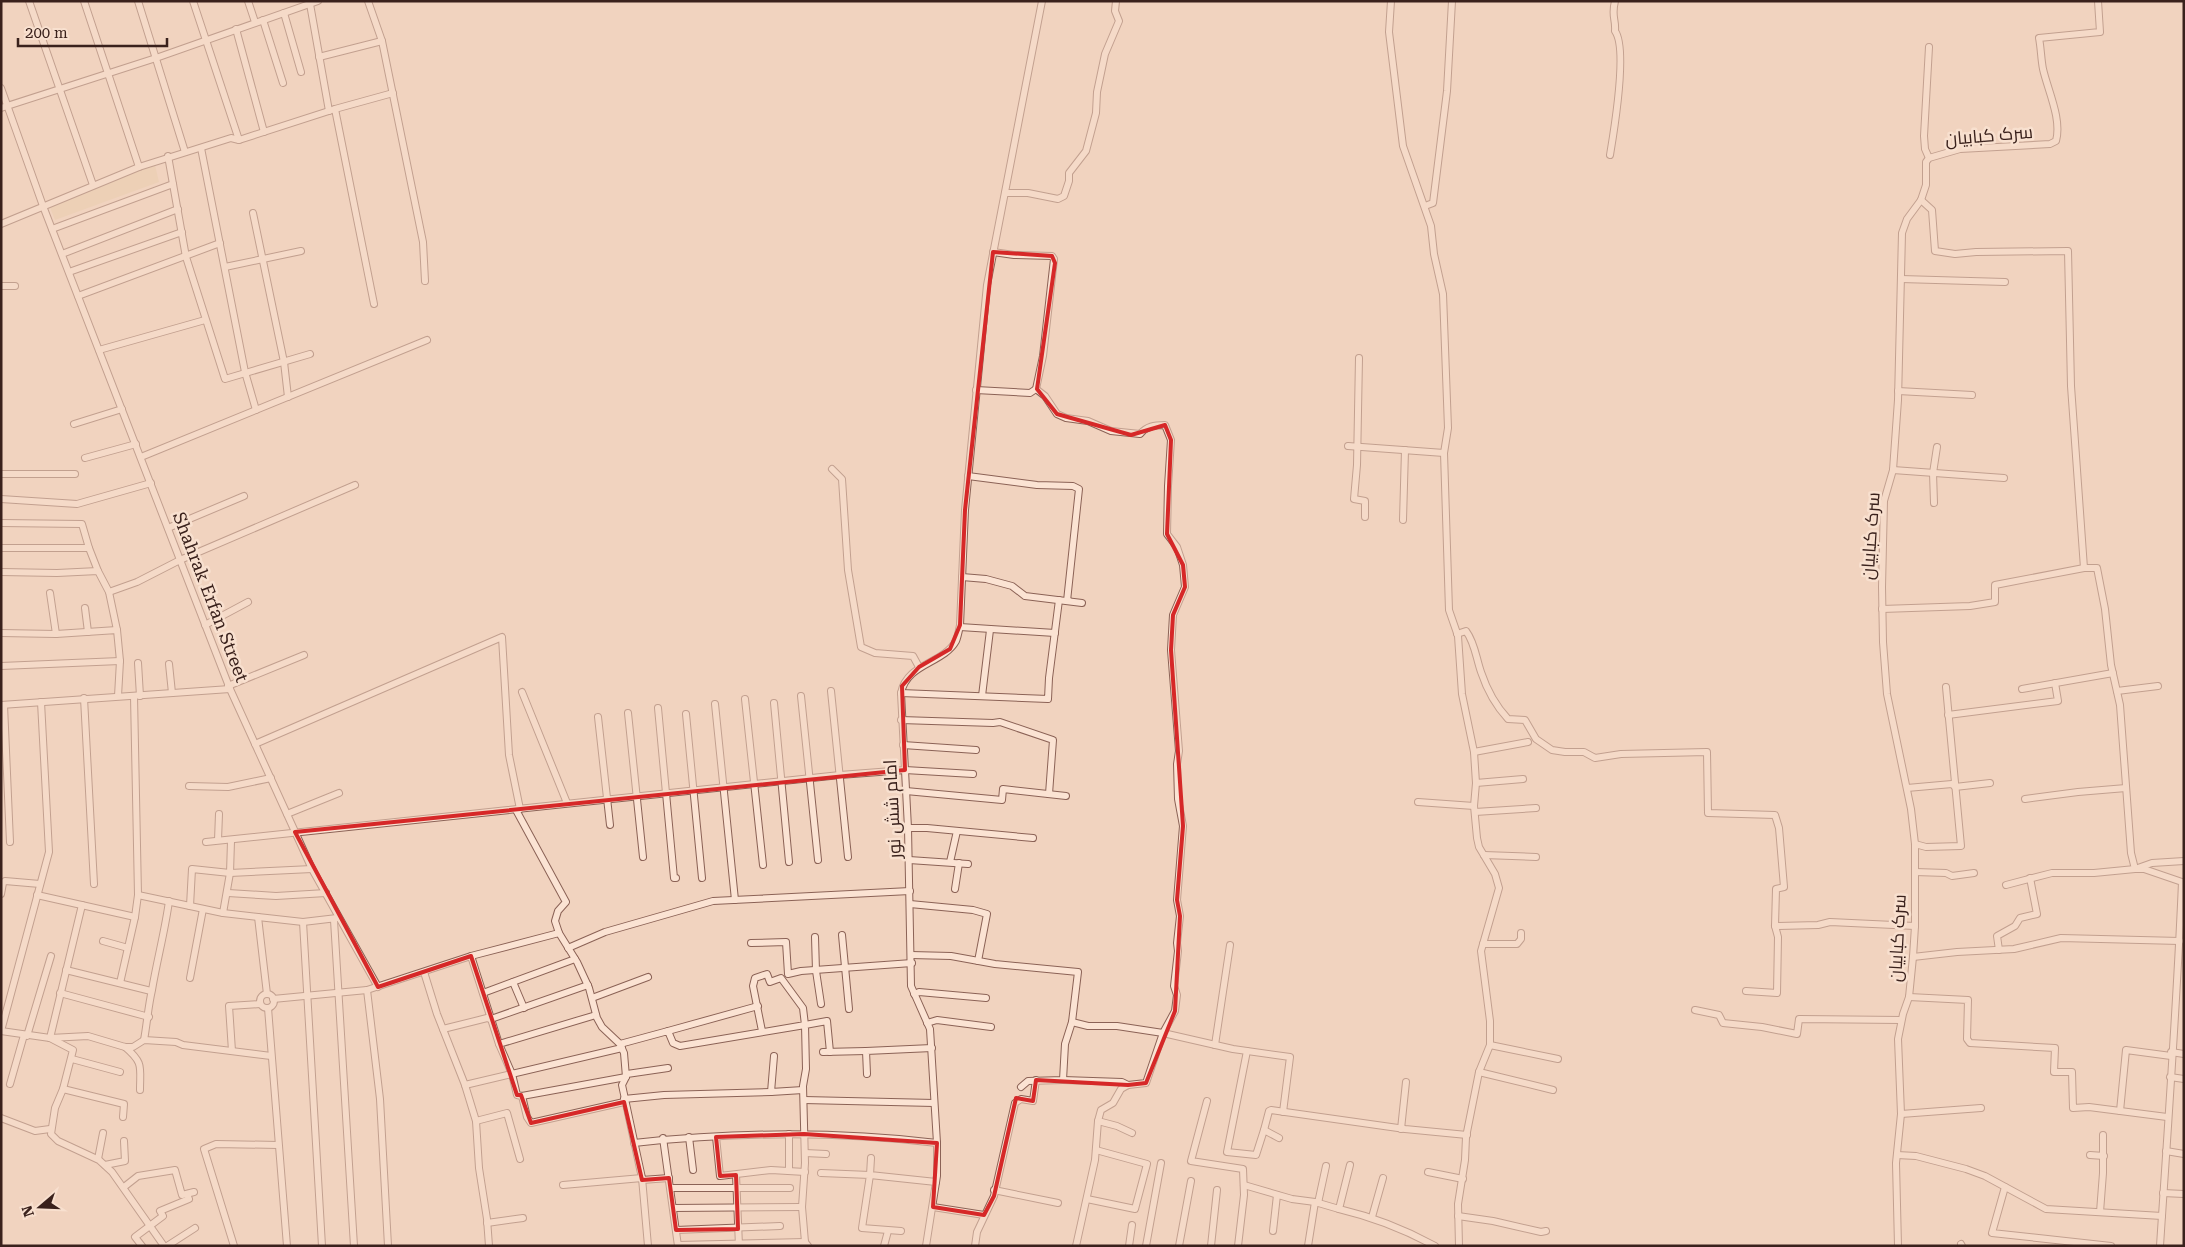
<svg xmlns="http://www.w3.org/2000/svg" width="2185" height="1247" font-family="'Roboto Serif',Cairo,serif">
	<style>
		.farmland { fill: #e8ccac }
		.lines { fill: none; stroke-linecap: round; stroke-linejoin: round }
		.minor-casing { stroke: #8b6256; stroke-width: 8 }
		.minor { stroke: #fbe3d3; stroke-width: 6 }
		.marked { fill: none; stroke: #d62828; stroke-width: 4; stroke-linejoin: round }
		.labels { text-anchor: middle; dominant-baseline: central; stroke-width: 5; stroke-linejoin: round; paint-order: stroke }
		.street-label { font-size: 18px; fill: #3a211c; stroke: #f8e0cf }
	</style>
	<rect width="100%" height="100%" fill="#f1d3bf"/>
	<path class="farmland" d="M155 165 159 182 55 220 49 205 144 166Z"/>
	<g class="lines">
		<defs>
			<g id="minor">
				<path d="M29 1 93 185"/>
				<path d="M84 1 139 167"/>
				<path d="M138 1 185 152"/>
				<path d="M193 1 239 140"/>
				<path d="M248 1 255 22"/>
				<path d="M368 1 382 41 423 242 425 281"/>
				<path d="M1391 1 1389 32 1403 146 1431 226 1434 254 1443 294 1448 428 1444 453 1449 610 1458 636 1462 694 1474 752 1476 783 1474 806 1477 838 1479 847 1495 874 1499 888 1481 951 1490 1021V1045L1479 1072 1466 1137 1465 1160 1458 1204 1459 1246"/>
				<path d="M310 4 329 111"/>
				<path d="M284 13 301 72"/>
				<path d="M263 20 283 83"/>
				<path d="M236 29 264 132"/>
				<path d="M1929 47 1924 136 1925 149 1929 158"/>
				<path d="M319 57 382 41"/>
				<path d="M1 88 43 206 230 689 312 869 378 987"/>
				<path d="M1 108 156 58 318 1"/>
				<path d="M335 109 374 304"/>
				<path d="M201 148 245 372 256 410"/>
				<path d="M1610 155C1614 131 1628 49 1615 31 1616 18 1611 17 1615 1"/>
				<path d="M168 156 186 257 225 379 310 354"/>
				<path d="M1005 193H1028L1058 199 1064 196 1069 181V173L1086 151 1096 113 1097 92 1105 54 1119 21 1115 11 1116 1"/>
				<path d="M1921 200 1932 210 1935 251 1955 254 1976 252 2068 251 2071 386 2084 568"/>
				<path d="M1425 206 1433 203 1447 91 1452 1"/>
				<path d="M253 213 284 362 288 397"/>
				<path d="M1 224 139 167 231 138 239 140 335 109 393 93"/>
				<path d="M52 229 173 184"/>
				<path d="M993 252 1014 255 1052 256 1054 259 1043 356 1036 389"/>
				<path d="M62 254 178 209"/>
				<path d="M225 267 301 251"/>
				<path d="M69 272 182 232"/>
				<path d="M1901 279 2005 282"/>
				<path d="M1 286H15"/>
				<path d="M78 296 220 243"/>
				<path d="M99 350 205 320"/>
				<path d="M1359 358 1357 465 1354 499 1365 501V517"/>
				<path d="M976 390 1030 393 1036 389 1045 396 1057 414 1066 418 1088 421 1111 431 1140 434C1147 426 1154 425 1165 425L1171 440 1168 486 1167 534 1177 547 1183 565 1185 587 1173 615 1171 650 1179 751 1177 764 1178 799 1183 826 1177 900 1180 916 1177 943 1178 951 1174 986 1177 995 1175 1011 1163 1033 1146 1083 1128 1085 1121 1089 1113 1103 1101 1110 1098 1121 1095 1160 1076 1246"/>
				<path d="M1898 391 1972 395"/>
				<path d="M74 424 122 409"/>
				<path d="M1348 446 1444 453"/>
				<path d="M141 457 427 340"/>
				<path d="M85 458 136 444"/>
				<path d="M832 469 842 479 848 570 861 647 875 653 913 656 919 667"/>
				<path d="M1893 470 2004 478"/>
				<path d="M1 474H75"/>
				<path d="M968 476 1037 485 1073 486 1079 489 1067 601H1069"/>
				<path d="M1 499 77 504 151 483"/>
				<path d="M1934 503 1933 473 1937 447"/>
				<path d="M1403 520 1405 450"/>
				<path d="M1 523 82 524 89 548"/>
				<path d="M168 528 244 496"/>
				<path d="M1 548H89L98 571"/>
				<path d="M1 572 57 573 98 571 109 592 117 630"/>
				<path d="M962 577 986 579 1012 586 1025 596 1082 603"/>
				<path d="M109 592 137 582 180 560 355 485"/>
				<path d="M50 593 56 634"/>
				<path d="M85 608 88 632"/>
				<path d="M1882 609 1970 606 1995 602V585L2084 568H2097L2105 609 2111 665 2120 705 2131 853 2135 869H2144L2182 882C2177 1003 2168 1124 2160 1246"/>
				<path d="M205 625 248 602"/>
				<path d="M960 627 1055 633"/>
				<path d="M1 633 56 634 117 630 120 661 118 696"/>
				<path d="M1457 634 1466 631C1475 643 1476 658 1481 672 1487 690 1495 705 1508 719L1525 720 1536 739 1552 750 1565 752H1584L1595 758 1621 754 1707 752 1708 813 1775 815 1779 828 1784 887 1776 889 1775 926"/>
				<path d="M138 663 140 696"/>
				<path d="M169 664 172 693"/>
				<path d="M1 666 120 661"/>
				<path d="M228 686 304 655"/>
				<path d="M2022 689 2113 673"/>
				<path d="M831 691 848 857"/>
				<path d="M2117 691 2158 686"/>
				<path d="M522 692 567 803"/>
				<path d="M901 693 1048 699 1049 678 1059 600"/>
				<path d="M801 696 818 860"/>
				<path d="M982 696 990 630"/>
				<path d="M84 698 94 884"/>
				<path d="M745 699 763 865"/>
				<path d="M774 703 789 862"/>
				<path d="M715 704 735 900"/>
				<path d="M1 705 230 689"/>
				<path d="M4 705 10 842"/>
				<path d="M658 708 674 878H676"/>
				<path d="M628 713 643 857"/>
				<path d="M686 714 702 878"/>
				<path d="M1948 715 2058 701 2055 683"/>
				<path d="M598 717 610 825"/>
				<path d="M901 720 993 723 1000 722 1053 740 1049 794"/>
				<path d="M255 744 502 637 509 755 520 809"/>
				<path d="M903 745 976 750"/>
				<path d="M1474 752 1528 742"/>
				<path d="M1476 783 1523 779"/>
				<path d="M189 786 228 787 271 778"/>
				<path d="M1907 788 1952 784 1955 787 1990 783"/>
				<path d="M906 791 1002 800 1003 789 1066 796"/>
				<path d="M2025 799 2078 792 2126 788"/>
				<path d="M1418 802 1474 806"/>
				<path d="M516 810 566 902 558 911 555 921 559 933 577 962 589 988 597 1018 602 1027 620 1044 624 1053 626 1077 622 1085 642 1178 648 1246"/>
				<path d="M1475 812 1536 808"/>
				<path d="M287 814 339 793"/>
				<path d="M908 828H927L1033 838"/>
				<path d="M218 840 219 814"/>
				<path d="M206 842 840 775 905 770 973 774"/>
				<path d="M1915 844 1926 847 1961 846 1946 687"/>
				<path d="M1484 855 1536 857"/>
				<path d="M909 860 968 864"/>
				<path d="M950 862 957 831"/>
				<path d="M1915 872 1946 873 1952 876 1974 873"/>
				<path d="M2006 885 2052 873H2094L2135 869 2152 863 2184 861"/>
				<path d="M955 889 959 863"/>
				<path d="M228 893 276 896 326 893"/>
				<path d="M1 894 3 883 5 881 40 884"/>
				<path d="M37 895 135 917"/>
				<path d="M138 895 223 913 258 917 303 922 337 918"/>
				<path d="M910 904 973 910 987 914 978 961"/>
				<path d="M190 906 192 869 230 873 312 869"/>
				<path d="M223 913 230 873 231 841"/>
				<path d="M258 917 267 994"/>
				<path d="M334 920 354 1246"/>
				<path d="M303 922 322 1246"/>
				<path d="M842 935 849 1009"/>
				<path d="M815 937 816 971 821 1004"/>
				<path d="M103 941 128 948"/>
				<path d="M751 943 786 942 788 974 801 971 912 963"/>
				<path d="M1483 944H1517L1521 939V933"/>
				<path d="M568 948 605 932 713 901 910 891"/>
				<path d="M1999 950 1997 936 2015 926 2020 918 2037 914 2030 878"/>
				<path d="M911 955 951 956 995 964 1078 972 1072 1022 1065 1044 1063 1080 1028 1081 1021 1087"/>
				<path d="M471 956 499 1044 512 1074 517 1095 522 1096 527 1117 531 1123 624 1102"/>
				<path d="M1913 957 1957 952 2014 949 2061 938 2180 941"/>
				<path d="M66 970 151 991"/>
				<path d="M424 972 437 1014 465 1085 476 1121 479 1168 487 1219 489 1246"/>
				<path d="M190 978 203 909"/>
				<path d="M513 982 524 1008"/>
				<path d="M120 983 135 917 138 895 134 696"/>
				<path d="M367 990 380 1099 388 1246"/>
				<path d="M1746 991 1777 993 1778 937 1775 926 1818 925 1830 922 1915 926"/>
				<path d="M60 993 149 1017"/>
				<path d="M483 993 575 959"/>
				<path d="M914 994 919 992 986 998"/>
				<circle cx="267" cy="1001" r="7"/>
				<path d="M1909 997 1968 1000 1967 1039 1970 1043 2055 1048 2054 1072H2072L2073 1108 2089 1107 2167 1117"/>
				<path d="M592 998 648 977"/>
				<path d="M273 999 367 990 471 956 559 933"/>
				<path d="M268 1008 287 1246"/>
				<path d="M1695 1010 1719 1015 1723 1023 1762 1027 1797 1034 1799 1019 1901 1020"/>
				<path d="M1072 1022 1088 1026H1117L1163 1033 1233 1049 1290 1057 1283 1112"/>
				<path d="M927 1023 937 1020 991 1027"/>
				<path d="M443 1029 487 1018 491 1019 588 985"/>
				<path d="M1 1031 49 852 41 702"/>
				<path d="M1 1031 50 1038 88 1036 125 1047H133L144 1040 176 1042 183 1045 271 1056"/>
				<path d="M668 1031 758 1006"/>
				<path d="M27 1036 51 956"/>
				<path d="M50 1038 73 1050 63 1089 55 1108 51 1134 58 1141 99 1160 112 1172 164 1246"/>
				<path d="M50 1038 82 905"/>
				<path d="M144 1040C147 1024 148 1007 152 990 157 960 165 931 169 901"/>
				<path d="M499 1044 596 1015"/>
				<path d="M620 1044 668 1031 673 1043 680 1046 805 1025 803 1008 781 978 770 982 767 974 755 978 753 986 762 1031"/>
				<path d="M1215 1045 1230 945"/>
				<path d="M1490 1045 1558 1059"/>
				<path d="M125 1047C144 1063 140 1067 140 1090"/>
				<path d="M232 1051 229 1006 260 1004"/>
				<path d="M1247 1051 1227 1152 1256 1155 1264 1130 1279 1138"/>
				<path d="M823 1052 866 1051"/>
				<path d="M2171 1052 2184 1054"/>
				<path d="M774 1056 771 1092 803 1090"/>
				<path d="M72 1059 120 1072"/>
				<path d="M1479 1072 1553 1090"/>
				<path d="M867 1074 866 1051 932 1048"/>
				<path d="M2170 1077 2184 1079"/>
				<path d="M1063 1080 1122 1082 1128 1085"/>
				<path d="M10 1084 24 1035"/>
				<path d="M465 1085 622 1048"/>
				<path d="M63 1089 124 1104 123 1117"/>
				<path d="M522 1096 626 1077 627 1074 668 1068"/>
				<path d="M624 1099 664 1095 771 1092"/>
				<path d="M804 1100 934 1103"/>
				<path d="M1207 1101 1191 1161 1243 1169 1244 1195 1238 1246"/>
				<path d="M2120 1111 2126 1050 2171 1056"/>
				<path d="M1901 1114 1981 1108"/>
				<path d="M1 1118 35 1131 50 1129"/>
				<path d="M476 1121 507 1113 520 1159"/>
				<path d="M1098 1121 1117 1126 1132 1133"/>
				<path d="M1401 1129 1406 1082"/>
				<path d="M1264 1130 1269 1111 1271 1110 1405 1129 1467 1135"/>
				<path d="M789 1134V1171"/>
				<path d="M689 1137 693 1170"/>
				<path d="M716 1137 720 1176 771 1170 805 1172"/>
				<path d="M663 1138 678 1246"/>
				<path d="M634 1143C735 1132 837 1131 937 1143"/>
				<path d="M2166 1151 2184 1154"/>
				<path d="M805 1153 826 1154"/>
				<path d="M1897 1155 1916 1156 1966 1169 1985 1176 2046 1209 2162 1216"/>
				<path d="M2090 1155 2104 1156"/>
				<path d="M871 1158 870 1175 936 1182"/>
				<path d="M98 1159 103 1133"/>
				<path d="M105 1165 125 1161 124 1141"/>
				<path d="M1350 1165 1339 1209C1373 1217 1404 1229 1435 1246"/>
				<path d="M1428 1172 1463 1179"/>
				<path d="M821 1173 870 1175 862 1228 901 1231"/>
				<path d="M736 1175 739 1246"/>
				<path d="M642 1180 669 1178"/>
				<path d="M563 1185 642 1178"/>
				<path d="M1244 1185 1292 1199 1315 1202"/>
				<path d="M124 1187 138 1176 175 1170 182 1195 194 1192"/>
				<path d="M2005 1187 1992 1233 2111 1246"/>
				<path d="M671 1188H790"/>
				<path d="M994 1190 1058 1203"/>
				<path d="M2163 1193 2184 1194"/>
				<path d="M1087 1199 1135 1209 1147 1164 1096 1150"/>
				<path d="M1318 1203 1326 1166"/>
				<path d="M933 1207 984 1215"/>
				<path d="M673 1208 802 1207"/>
				<path d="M2100 1212 2103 1173V1135"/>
				<path d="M1458 1216 1493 1221 1541 1232 1546 1231"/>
				<path d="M1372 1217 1383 1178"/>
				<path d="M487 1223 523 1218"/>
				<path d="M676 1230 780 1226"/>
				<path d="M1273 1231 1277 1195"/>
				<path d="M1961 1244 1962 1246"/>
				<path d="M678 1245 805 1242"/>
				<path d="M142 1246 135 1237 163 1216 160 1211 189 1199 187 1194"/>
				<path d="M167 1246 195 1228"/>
				<path d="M234 1246 204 1149 216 1144 278 1145"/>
				<path d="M808 1246 805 1242 802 1207 805 1163 803 1086 806 1069 805 1025 827 1021 830 1052"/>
				<path d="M884 1246 888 1231"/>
				<path d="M926 1246 937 1176V1143L930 1029 911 986 908 828 901 693C907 663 943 664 956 641 958 636 959 630 960 625L965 510 987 285 1042 1"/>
				<path d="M975 1246 977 1232 994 1196 1015 1103 1021 1099 1033 1101 1036 1080"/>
				<path d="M1129 1246 1132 1225"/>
				<path d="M1146 1246 1161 1163"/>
				<path d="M1179 1246 1191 1181"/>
				<path d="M1211 1246 1217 1190"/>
				<path d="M1308 1246 1315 1202 1339 1209"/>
				<path d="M1898 1246 1896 1163 1901 1114 1898 1039 1903 1014 1909 997 1913 957 1915 926V844L1911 809 1887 694 1883 642 1882 587 1884 501 1893 470 1898 400 1902 233 1907 219 1921 200 1926 185V162L1929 158 1960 149 2050 144 2056 141C2062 119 2048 91 2043 69 2041 59 2041 48 2039 38L2100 32 2098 1"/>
			</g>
		</defs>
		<use href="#minor" class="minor-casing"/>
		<use href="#minor" class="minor"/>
	</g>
	<path d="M0 0H2185V1247H0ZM993 252 1052 256 1055 263 1037 389 1057 414 1131 435 1165 425 1171 440 1167 534 1183 565 1185 587 1173 615 1171 650 1183 826 1177 900 1180 916 1175 1011 1146 1083 1128 1085 1036 1080 1033 1101 1016 1098 994 1196 984 1215 933 1207 937 1143 804 1134 716 1137 720 1176 736 1175 738 1229 676 1230 669 1178 642 1180 624 1102 531 1123 521 1095H517L471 956 378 987 295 832 905 770 902 686 919 667 950 649 960 625 965 510Z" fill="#f1d3bf" fill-opacity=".55" fill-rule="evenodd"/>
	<path class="marked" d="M993 252 1052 256 1055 263 1037 389 1057 414 1131 435 1165 425 1171 440 1167 534 1183 565 1185 587 1173 615 1171 650 1183 826 1177 900 1180 916 1175 1011 1146 1083 1128 1085 1036 1080 1033 1101 1016 1098 994 1196 984 1215 933 1207 937 1143 804 1134 716 1137 720 1176 736 1175 738 1229 676 1230 669 1178 642 1180 624 1102 531 1123 521 1095H517L471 956 378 987 295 832 905 770 902 686 919 667 950 649 960 625 965 510Z"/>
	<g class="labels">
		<g class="street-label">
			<text transform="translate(1989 135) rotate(-5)">سرک کبابیان</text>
			<text transform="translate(1870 536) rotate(-86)">سرک کبابیان</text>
			<text transform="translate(211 597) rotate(69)">Shahrak Erfan Street</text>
			<text transform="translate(892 809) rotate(-93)">امام شش نور</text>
			<text transform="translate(1897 938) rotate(-87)">سرک کبابیان</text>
		</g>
	</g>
	<rect width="2185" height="1247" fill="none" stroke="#3a211c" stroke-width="5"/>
	<g transform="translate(40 1207) rotate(251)" stroke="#f8e0cf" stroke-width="4" paint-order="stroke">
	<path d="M0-4L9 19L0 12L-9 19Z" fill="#3a211c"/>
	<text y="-8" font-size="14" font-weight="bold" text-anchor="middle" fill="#3a211c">N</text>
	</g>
	<path d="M18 38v8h149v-8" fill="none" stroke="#3a211c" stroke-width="2.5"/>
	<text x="25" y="38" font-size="15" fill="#3a211c" stroke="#f8e0cf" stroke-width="4" paint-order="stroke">200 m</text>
</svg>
